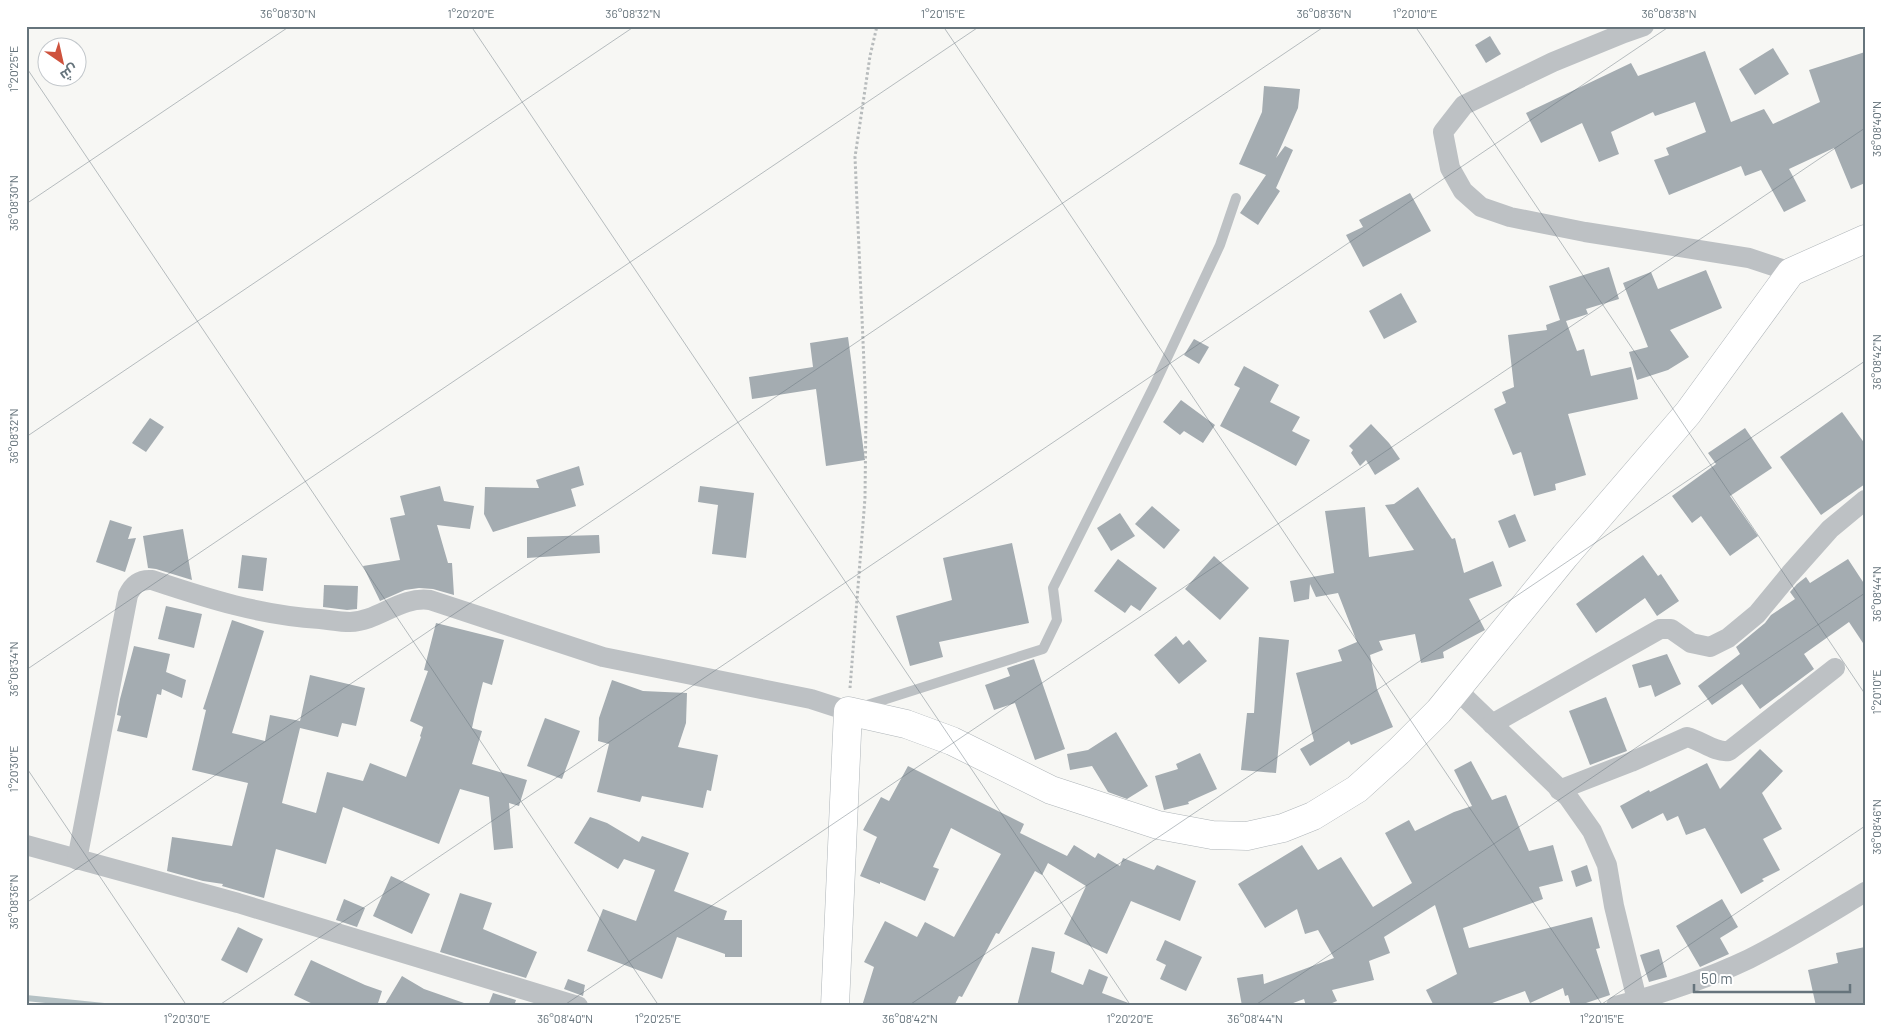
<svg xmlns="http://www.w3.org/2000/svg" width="1891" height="1032" font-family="Barlow,Cairo,sans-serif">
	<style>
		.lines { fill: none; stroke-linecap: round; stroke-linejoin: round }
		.stream { stroke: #b5c1c4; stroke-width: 6 }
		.building { fill: #a4acb1 }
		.secondary-casing { stroke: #afb5b9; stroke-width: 29 }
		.path { stroke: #b7bbbc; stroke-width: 3; stroke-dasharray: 2.5 2.5; stroke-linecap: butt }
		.service { stroke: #bdc1c4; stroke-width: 10 }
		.minor { stroke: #bdc1c4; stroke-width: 20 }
		.secondary { stroke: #fff; stroke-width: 28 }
		.ticks { fill: none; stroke: #66747c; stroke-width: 1; stroke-opacity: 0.45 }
		.neatline { fill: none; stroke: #66747c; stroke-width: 2 }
		.ticks-label { font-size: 12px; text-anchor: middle; fill: #66747c }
	</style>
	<rect width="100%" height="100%" fill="#f7f7f4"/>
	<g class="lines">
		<path class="stream" d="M26 998 104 1006"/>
	</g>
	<g class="building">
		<path d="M1490 36 1501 54 1486 63 1475 45Z"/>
		<path d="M1773 48 1789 74 1755 95 1739 69Z"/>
		<path d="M1705 51 1731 122 1764 109 1773 124 1820 102 1809 70 1865 52V183L1851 189 1834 148 1789 169 1806 201 1784 212 1761 170 1745 176 1741 166 1669 195 1654 160 1669 155 1666 148 1706 132 1695 102 1655 116 1653 112 1611 132 1619 154 1599 162 1582 123 1541 143 1526 113 1631 63 1638 76Z"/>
		<path d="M1264 86 1300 89 1298 108 1276 158 1285 146 1293 150 1276 188 1280 191 1258 225 1240 213 1266 175 1239 164 1262 112Z"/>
		<path d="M1410 193 1431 231 1363 267 1346 235 1363 227 1359 220Z"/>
		<path d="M1609 267 1619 299 1586 309 1588 314 1566 321 1577 351 1584 349 1591 376 1631 367 1638 399 1568 414 1586 475 1555 484 1556 490 1534 496 1521 452 1513 455 1494 409 1506 403 1502 392 1514 387 1508 335 1547 330 1546 325 1560 320 1549 286Z"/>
		<path d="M1706 270 1722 308 1670 330 1689 357 1668 370 1637 380 1629 352 1648 347 1623 283 1651 272 1658 289Z"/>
		<path d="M1401 293 1417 322 1384 339 1369 311Z"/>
		<path d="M848 337 865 460 826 466 816 389 752 399 749 377 813 367 810 343Z"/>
		<path d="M1194 339 1209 347 1199 364 1184 355Z"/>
		<path d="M1244 366 1279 385 1270 402 1300 417 1292 431 1310 440 1296 466 1220 426 1240 388 1234 385Z"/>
		<path d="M1181 400 1215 425 1203 443 1184 431 1180 435 1163 422Z"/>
		<path d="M1842 412 1865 444V484L1821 515 1780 457Z"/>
		<path d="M150 418 164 427 146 452 132 443Z"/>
		<path d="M1371 424 1389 443 1400 459 1375 475 1366 460 1360 466 1351 453 1353 450 1349 446Z"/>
		<path d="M1745 428 1772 468 1730 496 1758 536 1730 556 1701 516 1692 523 1672 496 1716 464 1708 453Z"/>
		<path d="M579 466 584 485 571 489 576 506 493 532 484 514 485 487 539 488 536 480Z"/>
		<path d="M440 486 444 501 474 506 470 529 437 525 448 563H452L454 595 433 589 419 588 405 590 380 601 363 566 400 560 390 518 405 515 400 496Z"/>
		<path d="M700 486 754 493 746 558 712 554 718 505 698 502Z"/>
		<path d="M1418 487 1452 539 1455 538 1464 573 1493 561 1502 586 1469 599 1485 630 1443 652 1444 658 1421 663 1415 634 1379 641 1383 650 1370 655 1377 689 1393 727 1351 745 1349 741 1310 766 1300 749 1314 741 1296 673 1342 661 1338 650 1357 642 1338 593 1316 597 1310 584 1309 599 1294 602 1290 581 1334 573 1325 511 1365 507 1369 557 1414 550 1385 505 1394 504Z"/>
		<path d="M1152 506 1180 530 1164 549 1135 524Z"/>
		<path d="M1120 513 1135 536 1111 551 1097 528Z"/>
		<path d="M1515 514 1526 541 1509 548 1498 521Z"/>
		<path d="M110 520 132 527 128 539 136 538 125 572 96 562Z"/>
		<path d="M183 529 192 580 156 569 148 568 143 536Z"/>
		<path d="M599 535 600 553 527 558V537Z"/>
		<path d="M1012 543 1029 623 939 642 943 657 910 666 896 616 952 600 943 558Z"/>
		<path d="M242 555 267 558 263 591 238 588Z"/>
		<path d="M1643 555 1658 576 1661 574 1679 601 1657 616 1645 598 1596 633 1576 604Z"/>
		<path d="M1214 556 1249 588 1220 620 1185 589Z"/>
		<path d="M1118 559 1157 588 1140 611 1131 605 1125 613 1094 591Z"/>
		<path d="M1848 559 1865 585V646L1849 622 1804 654 1814 669 1760 709 1742 684 1712 705 1698 686 1740 654 1736 647 1765 623 1771 615 1795 599 1790 592 1797 584 1806 577 1810 583Z"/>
		<path d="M324 585 358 586 357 609 347 610 323 607Z"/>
		<path d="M166 606 202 614 194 648 158 639Z"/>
		<path d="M232 620 264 631 232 733 265 741 270 715 300 721 310 675 365 688 356 726 342 723 338 737 300 728 282 803 316 813 327 772 363 781 370 763 406 777 421 737 420 736 423 727 410 721 428 671 424 670 436 623 504 640 492 685 483 682 475 714 472 728 482 731 472 764 527 780 519 806 509 803 513 848 494 850 489 797 460 789 439 844 343 807 326 864 276 849 264 898 222 886 223 884 203 881 167 871 172 837 232 846 248 783 192 770 206 710 203 709Z"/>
		<path d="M1176 636 1183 645 1189 640 1207 661 1179 684 1154 655Z"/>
		<path d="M1259 637 1289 640 1276 773 1241 770 1247 713H1254Z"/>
		<path d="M134 646 170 654 166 672 186 680 182 698 162 689 161 695 157 694 147 738 117 731 121 716 117 715 120 699Z"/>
		<path d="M1667 654 1681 684 1655 697 1651 685 1639 688 1632 665Z"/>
		<path d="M1034 659 1065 749 1035 760 1015 703 994 710 985 685 1010 676 1007 668Z"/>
		<path d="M612 680 643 691 687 693 686 723 678 747 718 755 711 791 707 790 703 808 642 796 640 802 597 792 609 744 598 741 599 718Z"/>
		<path d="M1606 697 1627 751 1590 765 1569 711Z"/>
		<path d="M545 718 580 731 562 779 527 766Z"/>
		<path d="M1116 732 1148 786 1127 799 1108 792 1092 766 1070 770 1067 754 1088 750Z"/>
		<path d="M1760 749 1783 771 1762 793 1782 829 1763 839 1780 870 1762 879 1764 881 1741 894 1705 828 1686 835 1678 816 1667 821 1663 813 1632 829 1620 806 1649 790 1650 792 1707 763 1720 789Z"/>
		<path d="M1200 753 1217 789 1188 802 1189 804 1164 810 1155 776 1178 769 1176 764Z"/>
		<path d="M1471 761 1492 800 1506 795 1529 851 1553 845 1563 881 1539 887 1543 899 1463 928 1469 948 1592 917 1600 948 1596 949 1610 995 1577 1006H1571L1568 995 1565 996 1563 988 1530 1003 1525 991 1484 1006H1434L1426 990 1457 974 1435 905 1384 937 1390 953 1369 961 1374 980 1332 990 1337 1001 1325 1006H1306L1304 999 1285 1006H1242L1237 978 1263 974 1264 984 1334 958 1318 930 1305 934 1297 909 1265 928 1238 884 1302 845 1318 870 1341 857 1373 907 1412 883 1385 833 1409 820 1415 831 1454 812 1472 806 1454 770Z"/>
		<path d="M908 766 1024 824 1020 833 1067 856 1074 845 1095 858 1098 853 1120 866 1123 858 1154 870 1157 865 1196 881 1180 921 1131 901 1107 954 1064 934 1086 886 1048 863 1042 875 1035 871 999 934 996 933 962 997 959 996 954 1006H862L874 967 864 962 885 921 917 937 925 922 954 937 1001 854 951 828 933 867 939 869 925 901 880 882V884L860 876 877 837 863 830 881 797 889 801Z"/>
		<path d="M590 817 607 823 639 842 642 836 689 853 674 891 727 911 724 920H742V957H725V954L677 937 662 979 587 951 603 909 636 921 655 870 624 859 618 869 574 843Z"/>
		<path d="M1587 865 1592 881 1576 887 1571 871Z"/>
		<path d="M391 876 430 894 412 934 373 916Z"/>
		<path d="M460 893 492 903 483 929 537 952 526 978 440 952Z"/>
		<path d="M344 899 365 908 357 927 336 920Z"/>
		<path d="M1722 899 1738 927 1720 938 1729 954 1700 967 1676 926Z"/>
		<path d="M238 927 263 939 247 973 221 960Z"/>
		<path d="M1165 940 1202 957 1186 991 1160 979 1166 965 1156 960Z"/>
		<path d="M1032 947 1055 952 1051 972 1083 985 1089 969 1108 977 1102 993 1131 1004 1130 1006H1017Z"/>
		<path d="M1865 947V1006H1816L1808 970 1838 963 1836 953Z"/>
		<path d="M1659 949 1667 977 1649 982 1640 955Z"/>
		<path d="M311 960 365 985 382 991 377 1006H317L294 995Z"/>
		<path d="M402 976 424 989 464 1003V1006H384Z"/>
		<path d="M568 979 585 985 583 996 564 989Z"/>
		<path d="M493 993 516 1000 514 1006H488Z"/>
	</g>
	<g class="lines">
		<defs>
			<path id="secondary" d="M835 1006 848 711 906 724 952 741 1051 790 1158 825 1212 835 1247 836 1283 828 1313 816 1357 789 1399 751 1439 711 1565 556 1688 413 1791 272 1865 239"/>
		</defs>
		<use href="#secondary" class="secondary-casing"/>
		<path class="path" d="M850 688 865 498 866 410 855 157 870 56 877 26"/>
		<path class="service" d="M861 707 1043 649 1057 620 1053 588 1154 386 1220 245 1236 198"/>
		<g class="minor">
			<path d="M1644 26 1624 33 1553 62 1464 105 1443 132 1450 168 1463 191 1481 207 1510 217 1585 232 1749 258 1791 272"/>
			<path d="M1456 689 1568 797 1592 831 1607 865 1614 906 1637 1000"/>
			<path d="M1492 724 1660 629H1671L1691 643 1710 647 1728 638 1757 614 1790 574 1830 529 1865 500"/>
			<path d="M1559 790 1631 762 1687 737C1701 740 1714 753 1729 751L1835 668"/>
			<path d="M26 845 238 903 578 1006"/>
			<path d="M77 860 128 595C133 584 140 579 152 580 209 599 259 615 320 619 330 620 340 622 350 622 379 621 400 596 430 600L603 657 811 699 848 711"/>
			<path d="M1616 1006C1661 994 1707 979 1749 959 1789 939 1827 915 1865 892"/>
		</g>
		<use href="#secondary" class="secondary"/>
	</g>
	<path class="ticks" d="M471 26 1131 1006M943 26 1603 1006M1415 26 1865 694M26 67 659 1006M26 204 290 26M26 437 635 26M26 670 980 26M26 767 187 1006M26 903 1325 26M218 1006 1670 26M563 1006 1865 128M908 1006 1865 361M1254 1006 1865 593M1599 1006 1865 826"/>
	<rect width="1891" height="1032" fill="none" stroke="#ffffff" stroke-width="55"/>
	<g transform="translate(62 62) rotate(146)"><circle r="24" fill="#ffffff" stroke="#c2c7cb"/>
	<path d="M0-4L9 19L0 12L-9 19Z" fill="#ce523d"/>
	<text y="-8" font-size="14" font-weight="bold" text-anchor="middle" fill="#66747c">ش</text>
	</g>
	<path d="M1694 984v8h156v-8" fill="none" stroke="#66747c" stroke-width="2.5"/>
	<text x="1701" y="984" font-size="15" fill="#66747c" stroke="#ffffff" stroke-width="4" paint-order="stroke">50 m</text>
	<rect x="28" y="28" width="1836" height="976" class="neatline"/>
	<g class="ticks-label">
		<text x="288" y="18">36°08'30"N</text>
		<text x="471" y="18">1°20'20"E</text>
		<text x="633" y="18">36°08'32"N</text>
		<text x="943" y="18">1°20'15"E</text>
		<text x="1324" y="18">36°08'36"N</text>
		<text x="1415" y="18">1°20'10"E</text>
		<text x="1669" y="18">36°08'38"N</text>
		<text transform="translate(14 69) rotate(-90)" y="4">1°20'25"E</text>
		<text transform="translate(1877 129) rotate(-90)" y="4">36°08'40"N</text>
		<text transform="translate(14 203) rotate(-90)" y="4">36°08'30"N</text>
		<text transform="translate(1877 362) rotate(-90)" y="4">36°08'42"N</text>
		<text transform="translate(14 436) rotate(-90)" y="4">36°08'32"N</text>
		<text transform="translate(1877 594) rotate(-90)" y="4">36°08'44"N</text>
		<text transform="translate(14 669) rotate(-90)" y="4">36°08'34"N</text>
		<text transform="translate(1877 692) rotate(-90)" y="4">1°20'10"E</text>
		<text transform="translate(14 769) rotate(-90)" y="4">1°20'30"E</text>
		<text transform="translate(1877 827) rotate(-90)" y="4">36°08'46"N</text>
		<text transform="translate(14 902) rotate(-90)" y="4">36°08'36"N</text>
		<text x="187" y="1023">1°20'30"E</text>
		<text x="565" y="1023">36°08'40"N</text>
		<text x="658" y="1023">1°20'25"E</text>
		<text x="910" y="1023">36°08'42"N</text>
		<text x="1130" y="1023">1°20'20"E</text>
		<text x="1255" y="1023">36°08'44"N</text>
		<text x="1602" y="1023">1°20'15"E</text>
	</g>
</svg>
